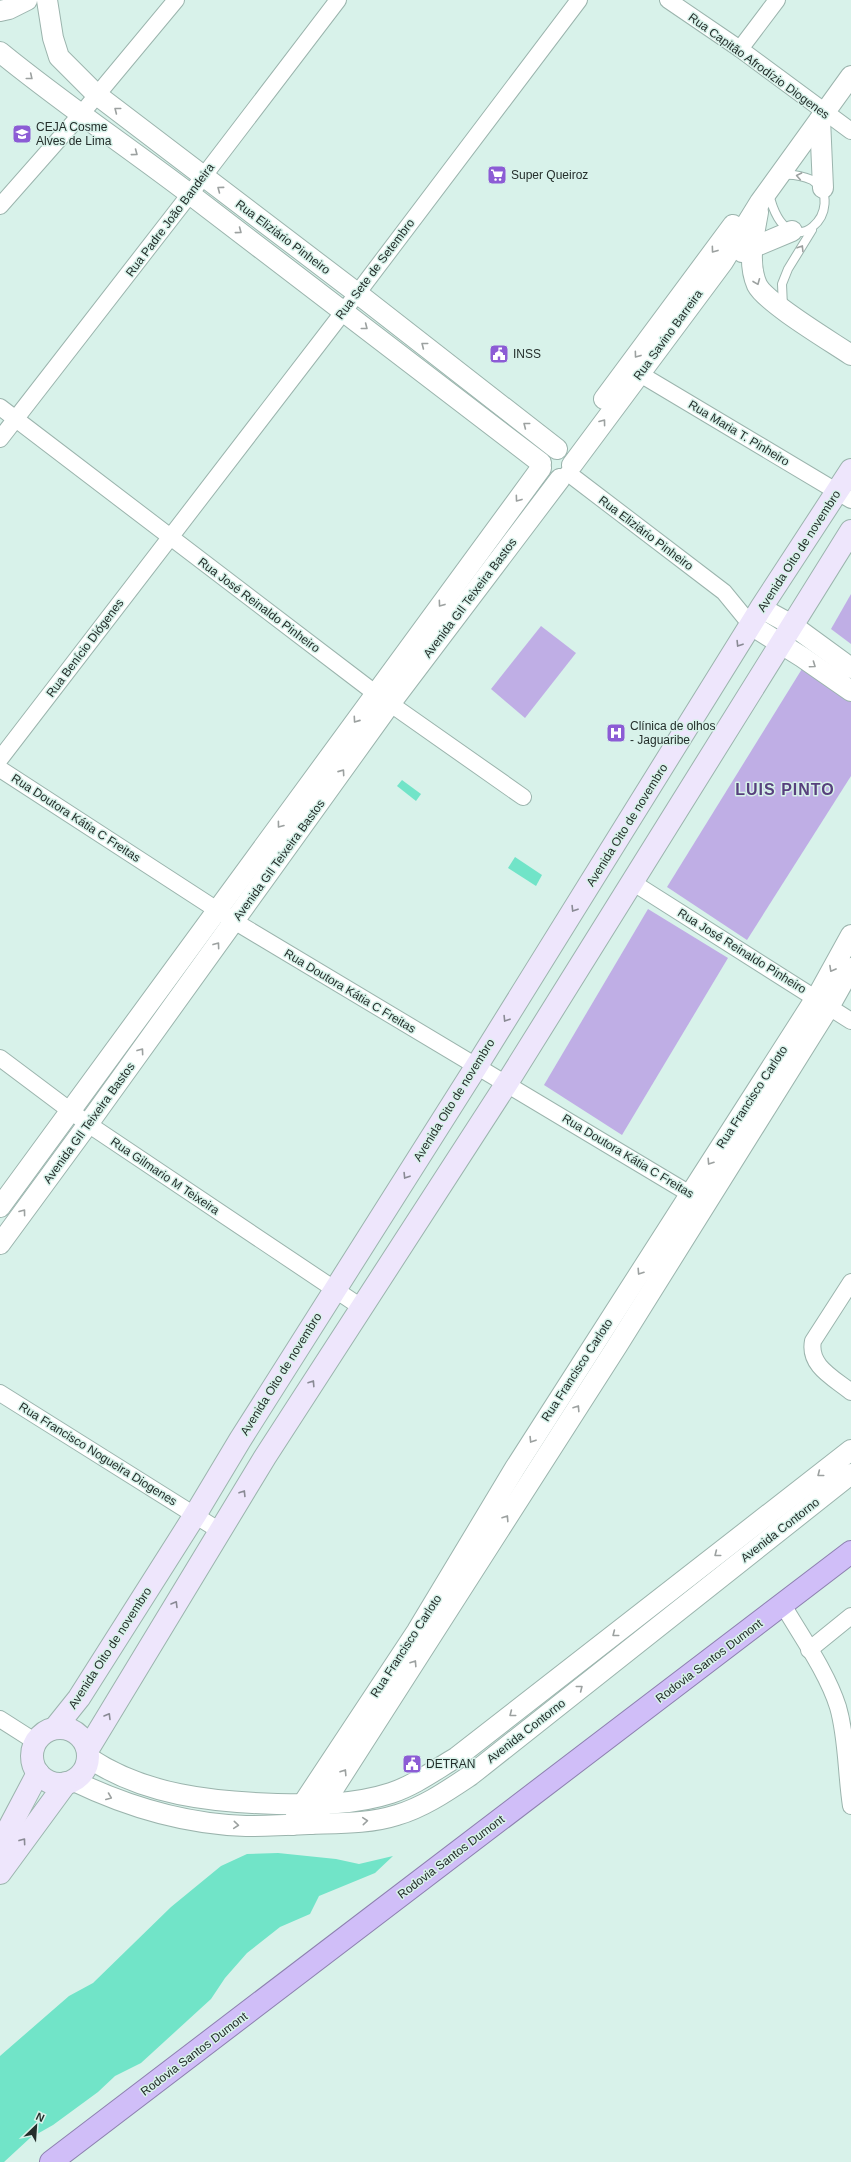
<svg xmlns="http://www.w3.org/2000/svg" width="851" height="2162" font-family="Arial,sans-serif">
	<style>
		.green { fill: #bfaee5 }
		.water { fill: #71e4c8 }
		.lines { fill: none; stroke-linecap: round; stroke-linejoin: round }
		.service-casing { stroke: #9bb4ad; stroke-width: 10 }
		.minor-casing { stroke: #9bb4ad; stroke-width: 18 }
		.tertiary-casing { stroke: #9bb4ad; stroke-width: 22 }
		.secondary-casing { stroke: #9bb4ad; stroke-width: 24 }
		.trunk-casing { stroke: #8d81af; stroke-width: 24 }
		.service { stroke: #fff; stroke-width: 8 }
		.minor { stroke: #fff; stroke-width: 16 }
		.tertiary { stroke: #fff; stroke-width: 20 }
		.secondary { stroke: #eee6fc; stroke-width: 22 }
		.trunk { stroke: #d0bef8; stroke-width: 22 }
		.oneway { stroke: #9ca1a0 }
		.oneway2 { stroke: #898a94 }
		.labels { text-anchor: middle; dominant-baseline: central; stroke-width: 3; stroke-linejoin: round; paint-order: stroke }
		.street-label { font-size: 12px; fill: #242e2b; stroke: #d8f2ea }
		.poi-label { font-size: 12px; fill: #242e2b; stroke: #d8f2ea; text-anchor: start }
		.district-label { font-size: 16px; font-weight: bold; letter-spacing: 1px; fill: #57407d; stroke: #d8f2ea }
	</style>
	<rect width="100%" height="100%" fill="#d8f2ea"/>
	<g class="green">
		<path d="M851 594V644L831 629Z"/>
		<path d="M541 626 576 653 525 718 491 689Z"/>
		<path d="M805 664 851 699V776L747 940 667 887Z"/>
		<path d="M648 909 728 958 622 1135 544 1085Z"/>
	</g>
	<g class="water">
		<path d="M402 780 421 794 416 801 397 786Z"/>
		<path d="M515 857 542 875 536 886 508 868Z"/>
		<path d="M278 1853 336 1859 359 1864 393 1856 375 1873 319 1896 310 1914 280 1927 247 1953 225 1978 211 1999 141 2063 115 2076 98 2092 53 2125 30 2138 4 2162H0V2056L69 1996 93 1983 171 1907 221 1866 247 1854Z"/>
	</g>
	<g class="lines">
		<defs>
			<g id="service">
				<path d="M769 194C789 276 851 204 812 180 803 176 793 174 782 175"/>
				<path d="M783 307 782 284 788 269 812 230"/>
			</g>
			<g id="minor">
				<path d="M668 0 740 49 851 131"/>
				<path d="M740 49 777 0"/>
				<path d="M0 206 82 113 176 0"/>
				<path d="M640 374 851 500"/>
				<path d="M0 407 375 693 523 797"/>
				<path d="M0 439 190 194 338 0"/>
				<path d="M568 473 724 592 751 625"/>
				<path d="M0 759 344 311 579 0"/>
				<path d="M0 769 234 921 700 1200"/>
				<path d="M632 882 851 1021"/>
				<path d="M0 1058 88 1124 361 1307"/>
				<path d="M851 1282 813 1341C808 1366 834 1378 851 1392"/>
				<path d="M0 1393 220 1531"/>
				<path d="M783 1605C801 1636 827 1672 838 1707 847 1738 846 1774 851 1806"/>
				<path d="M809 1650 851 1616"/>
				<path d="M0 1719 36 1742"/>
			</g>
			<g id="tertiary">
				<path d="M47 0 53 38 59 57 97 95 357 293 557 449"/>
				<path d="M0 11 9 9 27 0"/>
				<path d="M0 52C61 102 128 147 191 195 308 284 425 373 541 463"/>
				<path d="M820 119 823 188"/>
				<path d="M758 212C754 236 747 262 757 285 766 303 832 342 851 355"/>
				<path d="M742 252 792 231"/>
				<path d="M604 399 733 225"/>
				<path d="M572 465 723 262 760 202 851 76"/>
				<path d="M761 608 792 625 851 668"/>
				<path d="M751 625 802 657 851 691"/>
				<path d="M0 1207 541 468"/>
				<path d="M0 1244 88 1124 390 704 560 479"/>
				<path d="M89 1758C144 1795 212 1802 277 1804 315 1805 354 1805 391 1793 415 1785 435 1770 457 1757L851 1450"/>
				<path d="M74 1781C128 1807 185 1824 246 1826 267 1826 288 1825 309 1824 338 1823 369 1824 397 1815 424 1807 447 1791 471 1775L851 1474"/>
				<path d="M311 1824 617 1346 829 1007 851 968"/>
				<path d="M292 1825 302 1805 417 1631 515 1468 819 993 851 935"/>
			</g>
			<g id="secondary">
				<circle cx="60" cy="1756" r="28"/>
				<path d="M55 1728 79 1698 195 1515 240 1440 476 1067 761 608 851 470"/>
				<path d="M88 1749 265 1457 507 1083 851 531"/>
				<path d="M0 1845 38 1773"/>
				<path d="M0 1873 66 1783"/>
			</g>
			<path id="trunk" d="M51 2162 851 1552"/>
		</defs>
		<use href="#service" class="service-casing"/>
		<use href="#minor" class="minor-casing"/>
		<use href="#tertiary" class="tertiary-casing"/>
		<use href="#secondary" class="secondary-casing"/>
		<use href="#trunk" class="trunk-casing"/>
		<use href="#service" class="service"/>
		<use href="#minor" class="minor"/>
		<use href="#tertiary" class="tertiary"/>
		<use href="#secondary" class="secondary"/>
		<use href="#trunk" class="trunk"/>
	</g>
	<defs><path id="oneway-chevron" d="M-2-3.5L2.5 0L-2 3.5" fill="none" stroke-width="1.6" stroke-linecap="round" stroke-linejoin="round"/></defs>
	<g class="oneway">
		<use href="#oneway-chevron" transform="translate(30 77) rotate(39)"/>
		<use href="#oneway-chevron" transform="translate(117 110) rotate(-142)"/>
		<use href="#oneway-chevron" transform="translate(135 153) rotate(37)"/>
		<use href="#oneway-chevron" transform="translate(799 176) rotate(-169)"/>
		<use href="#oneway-chevron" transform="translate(220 189) rotate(-143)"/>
		<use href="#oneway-chevron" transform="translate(239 231) rotate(37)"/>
		<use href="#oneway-chevron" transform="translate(801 248) rotate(-58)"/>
		<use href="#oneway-chevron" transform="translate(714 250) rotate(126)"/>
		<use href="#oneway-chevron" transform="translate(757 282) rotate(68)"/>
		<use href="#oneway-chevron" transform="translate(365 327) rotate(38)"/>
		<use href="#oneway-chevron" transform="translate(424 345) rotate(-142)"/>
		<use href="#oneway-chevron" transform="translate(637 355) rotate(126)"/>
		<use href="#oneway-chevron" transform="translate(603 422) rotate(-53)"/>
		<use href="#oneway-chevron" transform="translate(526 425) rotate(-142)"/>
		<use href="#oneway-chevron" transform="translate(518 499) rotate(126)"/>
		<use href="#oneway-chevron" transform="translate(441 604) rotate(126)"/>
		<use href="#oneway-chevron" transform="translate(813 665) rotate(35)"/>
		<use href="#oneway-chevron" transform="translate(356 720) rotate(125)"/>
		<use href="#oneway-chevron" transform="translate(342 772) rotate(-55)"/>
		<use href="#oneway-chevron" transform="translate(280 825) rotate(127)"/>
		<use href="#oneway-chevron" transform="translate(217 945) rotate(-54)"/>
		<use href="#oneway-chevron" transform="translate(832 969) rotate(119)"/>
		<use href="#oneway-chevron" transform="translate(141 1051) rotate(-54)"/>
		<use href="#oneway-chevron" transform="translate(710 1162) rotate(123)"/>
		<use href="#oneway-chevron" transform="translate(23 1212) rotate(-53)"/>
		<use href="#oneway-chevron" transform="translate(640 1272) rotate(123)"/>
		<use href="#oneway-chevron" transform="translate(577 1408) rotate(-57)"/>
		<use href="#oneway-chevron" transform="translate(532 1440) rotate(122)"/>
		<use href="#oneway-chevron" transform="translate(820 1474) rotate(142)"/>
		<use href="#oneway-chevron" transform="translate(506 1518) rotate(-57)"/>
		<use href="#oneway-chevron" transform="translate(717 1554) rotate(142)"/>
		<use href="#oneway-chevron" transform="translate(615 1634) rotate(142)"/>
		<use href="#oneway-chevron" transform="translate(414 1663) rotate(-57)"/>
		<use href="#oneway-chevron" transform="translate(580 1688) rotate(-38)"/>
		<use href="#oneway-chevron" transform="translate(512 1714) rotate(142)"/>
		<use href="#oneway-chevron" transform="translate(344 1772) rotate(-57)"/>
		<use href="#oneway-chevron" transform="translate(109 1797) rotate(22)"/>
		<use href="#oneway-chevron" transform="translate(365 1821) rotate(-5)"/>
		<use href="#oneway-chevron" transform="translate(236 1825) rotate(5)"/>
	</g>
	<g class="oneway2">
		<use href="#oneway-chevron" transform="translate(739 644) rotate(122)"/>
		<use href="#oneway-chevron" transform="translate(574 909) rotate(122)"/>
		<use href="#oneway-chevron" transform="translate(506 1019) rotate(122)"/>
		<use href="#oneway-chevron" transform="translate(406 1176) rotate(122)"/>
		<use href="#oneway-chevron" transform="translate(312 1383) rotate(-57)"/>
		<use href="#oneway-chevron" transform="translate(243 1493) rotate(-58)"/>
		<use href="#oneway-chevron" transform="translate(175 1604) rotate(-59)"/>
		<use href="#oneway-chevron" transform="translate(108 1716) rotate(-59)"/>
		<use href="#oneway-chevron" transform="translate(23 1841) rotate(-54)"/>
	</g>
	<defs>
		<symbol id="school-square" viewBox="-11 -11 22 22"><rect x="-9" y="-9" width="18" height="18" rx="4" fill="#8c5cd5" stroke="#d8f2ea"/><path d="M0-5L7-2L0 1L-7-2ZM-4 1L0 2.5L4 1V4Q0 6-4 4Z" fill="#fff"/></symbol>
		<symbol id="supermarket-square" viewBox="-11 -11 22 22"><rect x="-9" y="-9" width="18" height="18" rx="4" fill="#8c5cd5" stroke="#d8f2ea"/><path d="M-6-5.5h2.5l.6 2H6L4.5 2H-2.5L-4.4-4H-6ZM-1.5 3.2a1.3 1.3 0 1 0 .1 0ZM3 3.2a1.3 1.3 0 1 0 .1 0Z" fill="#fff"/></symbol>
		<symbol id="civic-square" viewBox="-11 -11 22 22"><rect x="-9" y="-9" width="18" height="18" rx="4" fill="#8c5cd5" stroke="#d8f2ea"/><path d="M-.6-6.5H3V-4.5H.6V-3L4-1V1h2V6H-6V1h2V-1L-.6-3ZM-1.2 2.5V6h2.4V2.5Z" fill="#fff"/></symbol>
		<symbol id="hospital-square" viewBox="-11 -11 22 22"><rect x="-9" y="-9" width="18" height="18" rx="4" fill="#8c5cd5" stroke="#d8f2ea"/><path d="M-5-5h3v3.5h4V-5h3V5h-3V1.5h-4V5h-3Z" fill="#fff"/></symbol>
	</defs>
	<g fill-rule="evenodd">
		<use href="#school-square" x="11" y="123" width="22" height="22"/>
		<use href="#supermarket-square" x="486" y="164" width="22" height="22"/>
		<use href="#civic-square" x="488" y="343" width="22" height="22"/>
		<use href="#hospital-square" x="605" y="722" width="22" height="22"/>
		<use href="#civic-square" x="401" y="1753" width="22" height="22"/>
	</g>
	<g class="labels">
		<g class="street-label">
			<text transform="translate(759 66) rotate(36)">Rua Capitão Afrodízio Diogenes</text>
			<text transform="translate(170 220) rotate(-53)">Rua Padre João Bandeira</text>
			<text transform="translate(283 237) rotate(37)">Rua Eliziário Pinheiro</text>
			<text transform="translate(375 269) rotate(-53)">Rua Sete de Setembro</text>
			<text transform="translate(668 335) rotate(-54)">Rua Savino Barreira</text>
			<text transform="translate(739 433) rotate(31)">Rua Maria T. Pinheiro</text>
			<text transform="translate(646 533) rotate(37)">Rua Eliziário Pinheiro</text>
			<text transform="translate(799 551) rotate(-57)">Avenida Oito de novembro</text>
			<text transform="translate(470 598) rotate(-53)">Avenida GIl Teixeira Bastos</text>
			<text transform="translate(259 605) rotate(37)">Rua José Reinaldo Pinheiro</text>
			<text transform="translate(85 648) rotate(-53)">Rua Benício Diógenes</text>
			<text transform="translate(76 818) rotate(33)">Rua Doutora Kátia C Freitas</text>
			<text transform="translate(627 825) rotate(-58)">Avenida Oito de novembro</text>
			<text transform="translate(279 860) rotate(-54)">Avenida GIl Teixeira Bastos</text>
			<text transform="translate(742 951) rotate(32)">Rua José Reinaldo Pinheiro</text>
			<text transform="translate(350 991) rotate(31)">Rua Doutora Kátia C Freitas</text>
			<text transform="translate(752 1097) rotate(-57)">Rua Francisco Carloto</text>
			<text transform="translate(454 1100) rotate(-58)">Avenida Oito de novembro</text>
			<text transform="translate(89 1123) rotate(-54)">Avenida GIl Teixeira Bastos</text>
			<text transform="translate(628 1156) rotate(31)">Rua Doutora Kátia C Freitas</text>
			<text transform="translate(165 1176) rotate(34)">Rua Gilmario M Teixeira</text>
			<text transform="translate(577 1370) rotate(-57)">Rua Francisco Carloto</text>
			<text transform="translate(281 1374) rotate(-58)">Avenida Oito de novembro</text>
			<text transform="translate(98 1454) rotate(32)">Rua Francisco Nogueira Diogenes</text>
			<text transform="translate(780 1530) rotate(-38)">Avenida Contorno</text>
			<text transform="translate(406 1646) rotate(-57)">Rua Francisco Carloto</text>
			<text transform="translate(110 1648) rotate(-57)">Avenida Oito de novembro</text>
			<text transform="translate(709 1661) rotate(-37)">Rodovia Santos Dumont</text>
			<text transform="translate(526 1731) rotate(-38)">Avenida Contorno</text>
			<text transform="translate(451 1857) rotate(-37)">Rodovia Santos Dumont</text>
			<text transform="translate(194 2054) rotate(-37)">Rodovia Santos Dumont</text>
		</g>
		<g class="poi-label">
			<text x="36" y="127">CEJA Cosme<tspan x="36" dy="14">Alves de Lima</tspan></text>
			<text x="511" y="175">Super Queiroz</text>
			<text x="513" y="354">INSS</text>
			<text x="630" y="726">Clínica de olhos<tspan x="630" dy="14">- Jaguaribe</tspan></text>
			<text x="426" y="1764">DETRAN</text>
		</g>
		<g class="district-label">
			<text x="785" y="789">LUIS PINTO</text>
		</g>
	</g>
	<g transform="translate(36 2126) rotate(25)" stroke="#d8f2ea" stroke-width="3" paint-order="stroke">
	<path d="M0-3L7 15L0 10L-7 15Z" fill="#242e2b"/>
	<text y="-6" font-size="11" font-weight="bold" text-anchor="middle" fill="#242e2b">N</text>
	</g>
</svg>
